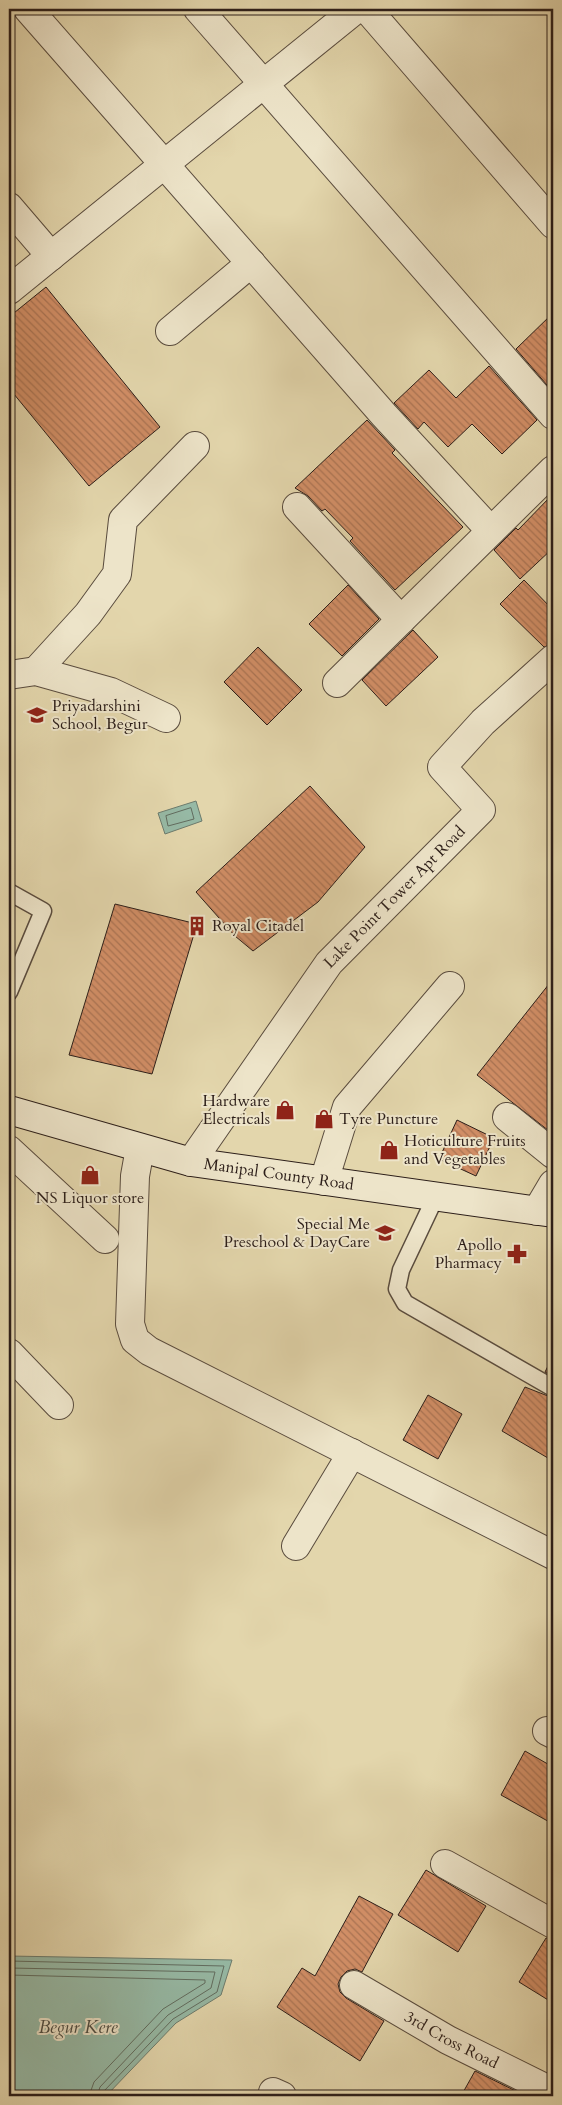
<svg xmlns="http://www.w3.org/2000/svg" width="562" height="2105" font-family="Cardo,serif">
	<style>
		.water { fill: #96b9a5; stroke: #6c7b6d }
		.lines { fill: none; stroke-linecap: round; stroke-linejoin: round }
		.shore { stroke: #616c5f; stroke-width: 1 }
		.building { fill: url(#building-back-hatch); stroke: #2c1e19 }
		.lane-casing { stroke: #5a4c3e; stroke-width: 19 }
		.street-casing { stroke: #5a4c3e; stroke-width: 30 }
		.secondary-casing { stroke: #2c1e19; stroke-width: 30 }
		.lane { stroke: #ede4c9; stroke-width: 16 }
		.street { stroke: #ede4c9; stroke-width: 28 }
		.secondary { stroke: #ede4c9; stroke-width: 28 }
		.labels { text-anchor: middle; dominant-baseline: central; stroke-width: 4; stroke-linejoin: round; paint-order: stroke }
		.poi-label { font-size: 16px; fill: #2c1e19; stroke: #ede4c9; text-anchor: start }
		.street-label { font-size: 16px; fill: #2c1e19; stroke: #ede4c9 }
		.water-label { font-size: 18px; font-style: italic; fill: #4c4c43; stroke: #ede4c9 }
	</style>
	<defs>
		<pattern id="building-back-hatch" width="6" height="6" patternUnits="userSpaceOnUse" patternTransform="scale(1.25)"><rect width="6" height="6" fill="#d18e66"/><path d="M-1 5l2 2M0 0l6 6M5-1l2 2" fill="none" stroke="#aa7353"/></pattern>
	</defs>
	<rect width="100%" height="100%" fill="#e3d6ac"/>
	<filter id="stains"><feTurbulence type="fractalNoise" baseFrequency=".004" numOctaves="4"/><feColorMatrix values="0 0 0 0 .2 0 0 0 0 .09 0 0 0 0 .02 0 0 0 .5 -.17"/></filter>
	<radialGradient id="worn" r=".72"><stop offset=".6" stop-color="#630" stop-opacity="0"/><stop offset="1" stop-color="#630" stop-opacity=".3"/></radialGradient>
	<g class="water">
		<path d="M196 801 202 821 165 834 158 813Z"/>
		<path d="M9 1956 232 1960 221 1995 176 2023 106 2096H9Z"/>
	</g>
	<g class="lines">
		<g class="shore">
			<path d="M191 808 194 819 168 826 166 816Z"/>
			<path d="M9 1961 224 1966 217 1992 173 2019 104 2091 103 2096"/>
			<path d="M9 1968 215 1972 211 1988 168 2015 100 2087 97 2096"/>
			<path d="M9 1975 205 1980V1983L163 2009 94 2082 89 2096"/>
		</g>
	</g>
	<g class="building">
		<path d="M46 287 160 427 89 486 9 388V317Z"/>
		<path d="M553 313V392L516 349Z"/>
		<path d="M489 366 537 420 502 454 472 424 448 447 424 422 418 429 394 403 429 370 456 398Z"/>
		<path d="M367 420 395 450 392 453 463 527 395 590 350 541 353 538 325 509 322 511 308 496 295 488Z"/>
		<path d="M553 494V548L520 579 494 550 516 528 518 530Z"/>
		<path d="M524 580 553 610V644L544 647 500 604Z"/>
		<path d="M348 585 379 619 342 656 309 624Z"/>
		<path d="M413 630 438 657 386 706 362 680Z"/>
		<path d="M258 647 302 690 267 725 224 682Z"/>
		<path d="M310 786 365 847 318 902 253 951 235 936 196 892Z"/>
		<path d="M115 904 197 924 152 1074 69 1055Z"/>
		<path d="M553 979V1134L477 1075Z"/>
		<path d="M457 1120 494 1138 476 1176 439 1159Z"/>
		<path d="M553 1356V1377L545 1372Z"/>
		<path d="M525 1387 553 1398V1461L502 1431Z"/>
		<path d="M428 1395 462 1414 438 1459 403 1440Z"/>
		<path d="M525 1751 553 1767V1824L501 1795Z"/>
		<path d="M426 1870 486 1906 458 1952 398 1915Z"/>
		<path d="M359 1896 393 1914 362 1972 355 1969 347 1971 341 1977 338 1984 340 1992 346 1998 384 2021 360 2061 277 2007 302 1968 315 1976Z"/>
		<path d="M546 1938 553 1940V2003L519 1982Z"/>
		<path d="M475 2071 526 2096H461Z"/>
	</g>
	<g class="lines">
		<defs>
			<g id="lane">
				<path d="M9 892 43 911 9 992"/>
				<path d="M436 1196 401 1270 397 1289 405 1303 553 1388"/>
			</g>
			<g id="street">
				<path d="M28 9 384 415 491 531"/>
				<path d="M198 9 553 415"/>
				<path d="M367 9 553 224"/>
				<path d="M9 207 51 256"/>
				<path d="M9 290 356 9"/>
				<path d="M170 331 251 263"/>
				<path d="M297 507 401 620"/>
				<path d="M36 671 88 614 117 574 123 520 195 446"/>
				<path d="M9 675 36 671 111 692 166 718"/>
				<path d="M337 683 553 470"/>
				<path d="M507 1117 553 1154"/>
				<path d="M140 1148 135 1176 130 1324 135 1340 149 1351 553 1555"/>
				<path d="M9 1150 105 1239"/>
				<path id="s1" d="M191 1162 329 963 481 810 442 767 483 722 553 659"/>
				<path d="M324 1181 347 1107 450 986"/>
				<path d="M537 1211 553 1184"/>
				<path d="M9 1353 59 1405"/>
				<path d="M296 1546 352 1453"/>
				<path d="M547 1731 553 1734"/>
				<path d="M445 1864 553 1924"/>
				<path id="s2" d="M354 1985 448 2040 553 2092"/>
				<path d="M273 2092 282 2096"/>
			</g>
			<g id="secondary">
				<path id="s3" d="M9 1110 191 1162 553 1213"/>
			</g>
		</defs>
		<use href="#lane" class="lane-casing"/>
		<use href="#street" class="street-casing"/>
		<use href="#secondary" class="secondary-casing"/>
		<use href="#lane" class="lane"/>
		<use href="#street" class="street"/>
		<use href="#secondary" class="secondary"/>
	</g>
	<defs>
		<symbol id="school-bare" viewBox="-9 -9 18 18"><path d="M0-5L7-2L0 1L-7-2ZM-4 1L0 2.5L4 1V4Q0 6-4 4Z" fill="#8f2418" stroke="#ede4c9" stroke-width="2.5" paint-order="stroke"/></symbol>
		<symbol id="building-bare" viewBox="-9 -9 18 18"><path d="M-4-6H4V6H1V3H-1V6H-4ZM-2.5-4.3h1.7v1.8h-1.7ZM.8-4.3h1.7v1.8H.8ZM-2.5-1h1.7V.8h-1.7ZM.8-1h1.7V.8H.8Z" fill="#8f2418" stroke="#ede4c9" stroke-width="2.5" paint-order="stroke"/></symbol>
		<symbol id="shop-bare" viewBox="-9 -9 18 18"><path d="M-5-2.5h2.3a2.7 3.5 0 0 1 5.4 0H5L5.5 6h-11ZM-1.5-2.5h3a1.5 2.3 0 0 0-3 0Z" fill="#8f2418" stroke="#ede4c9" stroke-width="2.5" paint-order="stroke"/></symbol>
		<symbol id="pharmacy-bare" viewBox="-9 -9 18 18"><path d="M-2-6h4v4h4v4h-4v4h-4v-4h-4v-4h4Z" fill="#8f2418" stroke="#ede4c9" stroke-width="2.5" paint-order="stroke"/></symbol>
	</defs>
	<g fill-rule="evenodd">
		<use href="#school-bare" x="23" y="701" width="28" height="28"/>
		<use href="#building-bare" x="183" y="912" width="28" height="28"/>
		<use href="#shop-bare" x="271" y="1096" width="28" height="28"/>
		<use href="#shop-bare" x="310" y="1105" width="28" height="28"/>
		<use href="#shop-bare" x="375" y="1136" width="28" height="28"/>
		<use href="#shop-bare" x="76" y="1161" width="28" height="28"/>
		<use href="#school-bare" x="371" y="1219" width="28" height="28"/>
		<use href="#pharmacy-bare" x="503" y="1240" width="28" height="28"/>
	</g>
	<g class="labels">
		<g class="poi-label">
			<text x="52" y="706">Priyadarshini<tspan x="52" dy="18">School, Begur</tspan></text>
			<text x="212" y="926">Royal Citadel</text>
			<text x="270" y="1101" text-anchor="end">Hardware<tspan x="270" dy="18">Electricals</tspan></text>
			<text x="339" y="1119">Tyre Puncture</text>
			<text x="404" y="1141">Hoticulture Fruits<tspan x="404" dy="18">and Vegetables</tspan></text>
			<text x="90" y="1198" text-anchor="middle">NS Liquor store</text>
			<text x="370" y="1224" text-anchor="end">Special Me<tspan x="370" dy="18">Preschool &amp; DayCare</tspan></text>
			<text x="502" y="1245" text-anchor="end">Apollo<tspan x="502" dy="18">Pharmacy</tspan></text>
		</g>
		<g class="street-label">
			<text stroke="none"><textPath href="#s1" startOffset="335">Lake Point Tower Apt Road</textPath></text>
			<text stroke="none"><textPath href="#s3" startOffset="278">Manipal County Road</textPath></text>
			<text stroke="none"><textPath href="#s2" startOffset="112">3rd Cross Road</textPath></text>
		</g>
		<g class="water-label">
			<text x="78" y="2027">Begur Kere</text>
		</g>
	</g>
	<rect width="562" height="2105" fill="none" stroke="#e3d6ac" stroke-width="30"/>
	<rect x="10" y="10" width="542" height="2085" fill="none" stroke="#2c1e19" stroke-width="2.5"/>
	<rect x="15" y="15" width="532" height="2075" fill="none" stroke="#2c1e19"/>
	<rect width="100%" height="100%" filter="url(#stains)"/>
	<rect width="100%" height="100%" fill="url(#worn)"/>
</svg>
